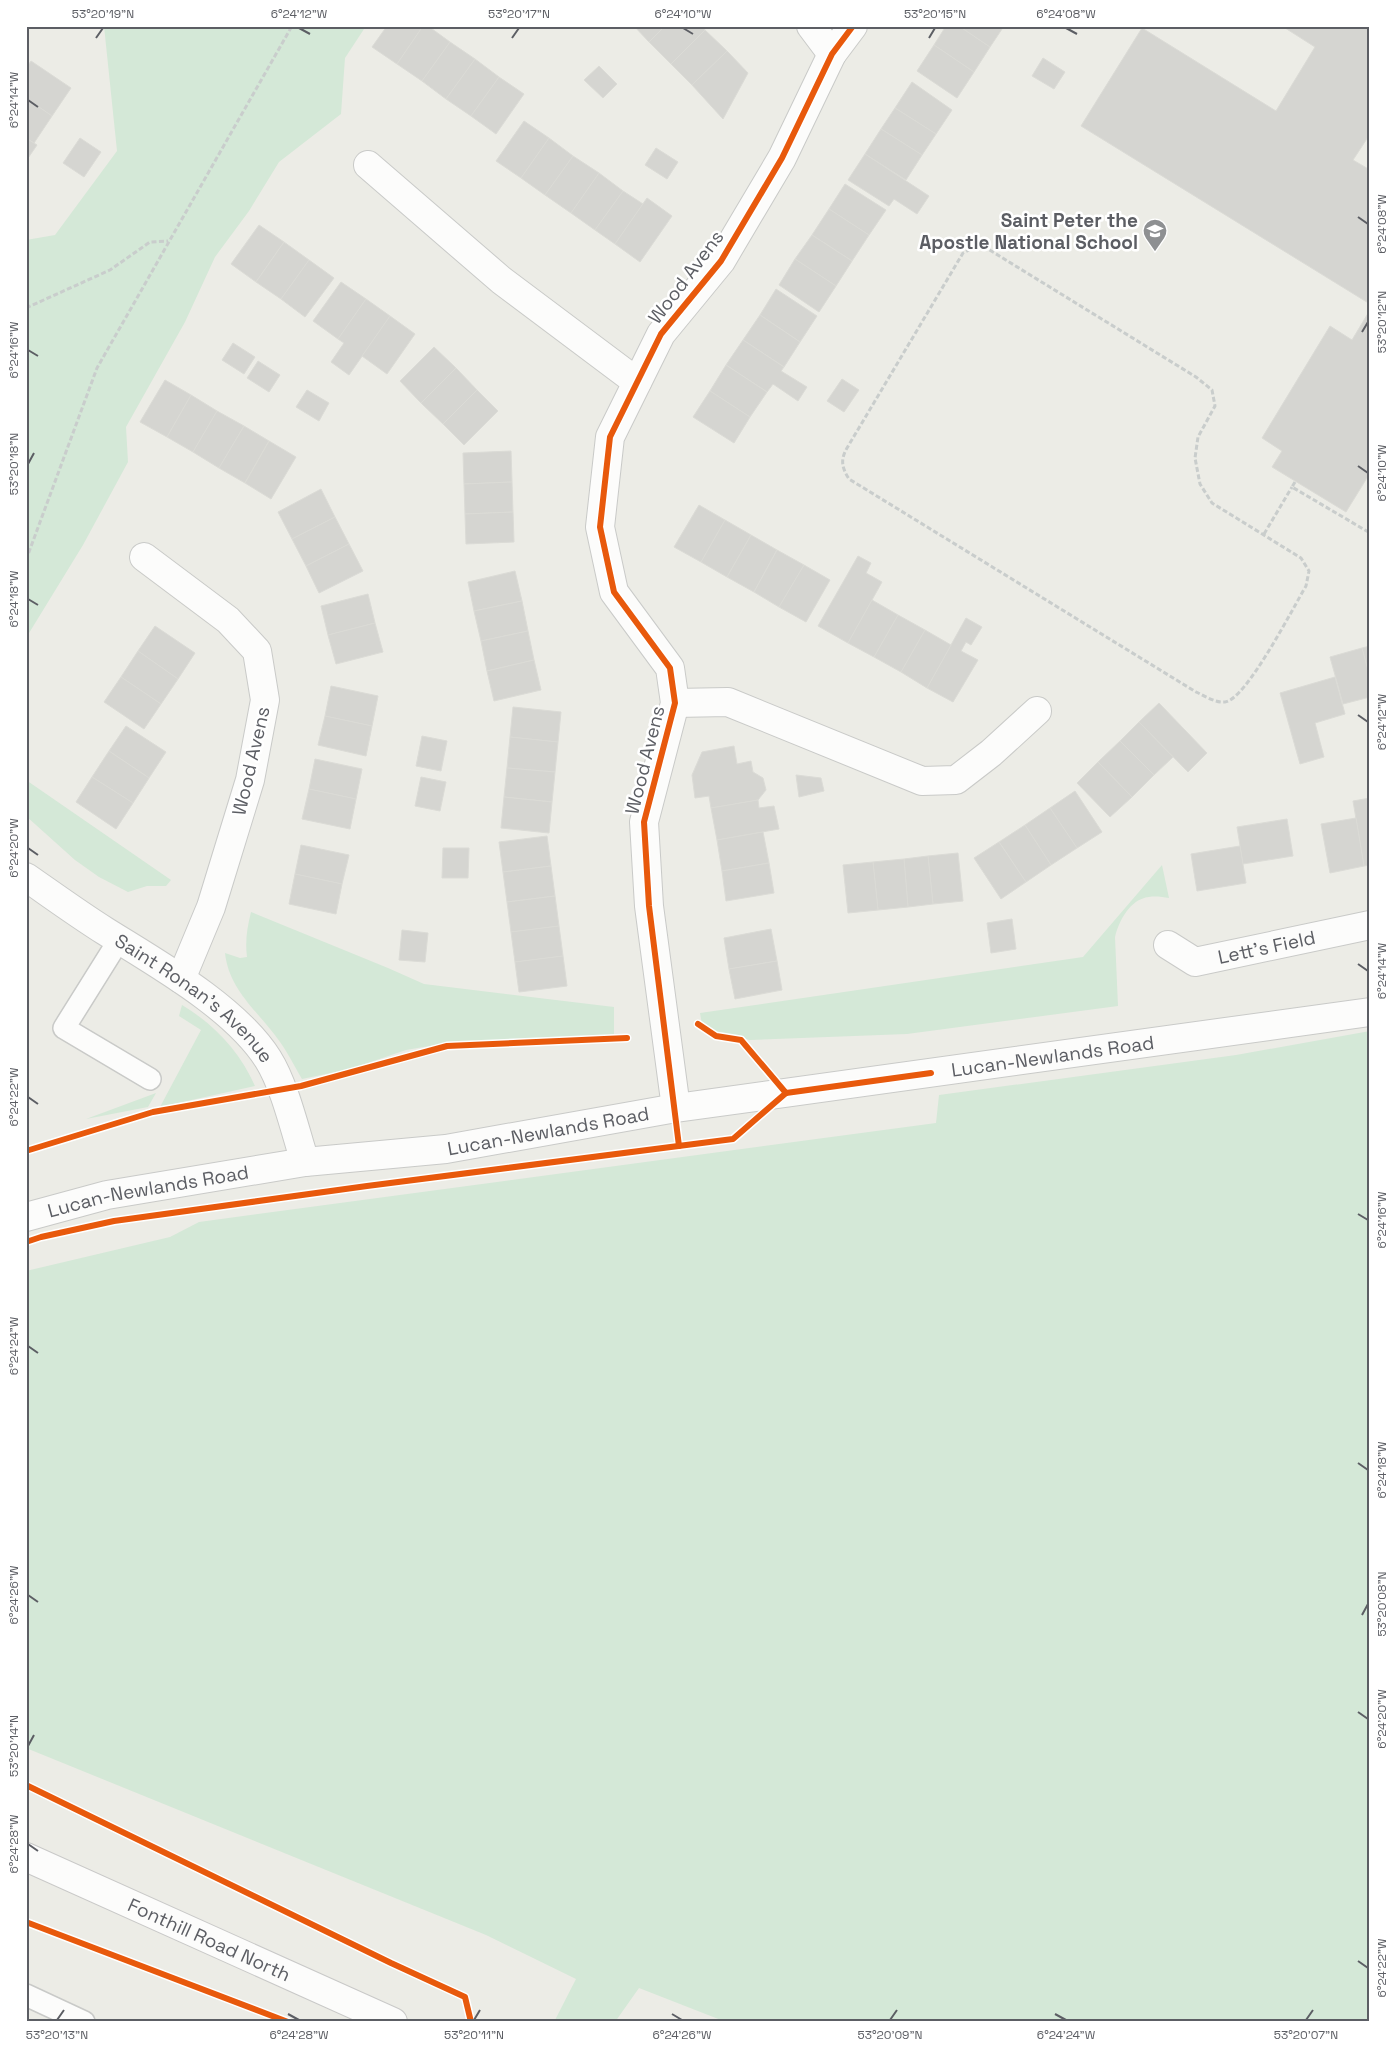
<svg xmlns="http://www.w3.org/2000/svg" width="1396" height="2048" font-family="'Space Grotesk',sans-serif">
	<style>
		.green { fill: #d4e8d7 }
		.building { fill: #d5d5d1; stroke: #dbdbd6 }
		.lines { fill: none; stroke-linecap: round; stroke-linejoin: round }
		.service-casing { stroke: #c9cac8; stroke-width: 24 }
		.minor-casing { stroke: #c9cac8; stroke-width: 30 }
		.tertiary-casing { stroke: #c9cac8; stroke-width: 30 }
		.secondary-casing { stroke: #c9c9c8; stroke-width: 30 }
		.path { stroke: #c9cdcc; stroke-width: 3; stroke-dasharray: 5 2.5; stroke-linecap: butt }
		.service { stroke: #fcfcfb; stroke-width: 21 }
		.minor { stroke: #fcfcfb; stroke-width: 28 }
		.tertiary { stroke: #fcfcfb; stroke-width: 28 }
		.secondary { stroke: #fcfcfb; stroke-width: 28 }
		.cycleway-casing { stroke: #fff; stroke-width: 9 }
		.cycleway { stroke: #e8590c; stroke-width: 6 }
		.ticks { fill: none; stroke: #5c5e64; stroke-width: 2 }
		.labels { text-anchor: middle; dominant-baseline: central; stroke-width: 5; stroke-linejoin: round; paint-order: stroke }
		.poi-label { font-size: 19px; font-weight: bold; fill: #5c5e64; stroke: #fff; text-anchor: end }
		.street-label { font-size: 19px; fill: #5c5e64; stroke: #fff }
		.neatline { fill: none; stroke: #5c5e64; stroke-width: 2 }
		.ticks-label { font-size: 12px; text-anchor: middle; fill: #5c5e64 }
	</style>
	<rect width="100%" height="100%" fill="#ecece6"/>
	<g class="green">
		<path d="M104 26H366L345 58 341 114 279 162 249 211 215 257 185 322 126 427 128 462 83 545 26 638V240L55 235 117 151Z"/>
		<path d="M26 780 171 880 166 886H147L128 892 99 877 75 860 26 816Z"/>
		<path d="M1162 865 1169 898C1163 897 1155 896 1149 897 1130 899 1119 921 1115 937L1118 1006 907 1034 750 1040 703 1030 700 1013 1083 957Z"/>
		<path d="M251 912 388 968 424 984 614 1007V1034L593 1037 453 1042 406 1050 350 1069 302 1079C295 1067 288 1053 280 1042 260 1013 229 991 225 953L240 958 247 957C245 941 247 928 251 912Z"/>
		<path d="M182 1005C214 1024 240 1052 255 1086L160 1107 201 1030 179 1016Z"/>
		<path d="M1370 1031V2022H726L639 1988 615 2022H554L576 1979 486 1935 26 1748V1271L170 1237 199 1222 936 1123 939 1095 1236 1055Z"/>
		<path d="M156 1093 148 1107 86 1119Z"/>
	</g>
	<g class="building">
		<path d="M387 26H423L397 64 372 47Z"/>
		<path d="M423 26H428L450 42 422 81 397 64Z"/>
		<path d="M634 26H665L649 42Z"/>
		<path d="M665 26H702L705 30 671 64 649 42Z"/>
		<path d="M946 26H959L990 47 974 72 934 45Z"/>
		<path d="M959 26H1004L990 47Z"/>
		<path d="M1282 26H1370V134L1353 160 1370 170V304L1081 126 1142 28 1276 111 1315 47Z"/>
		<path d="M705 30 727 51 692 85 671 64Z"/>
		<path d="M450 42 475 59 446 99 422 81Z"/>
		<path d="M934 45 974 72 957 98 917 71Z"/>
		<path d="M727 51 748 73 723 119 692 85Z"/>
		<path d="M1043 58 1065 72 1054 89 1032 76Z"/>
		<path d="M475 59 499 77 471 116 446 99Z"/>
		<path d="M31 61 71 88 52 116 26 98V68Z"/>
		<path d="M599 66 617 84 603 98 584 80Z"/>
		<path d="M499 77 524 94 496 134 471 116Z"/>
		<path d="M912 82 952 110 936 134 895 108Z"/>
		<path d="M26 98 52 116 34 143 26 138Z"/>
		<path d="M895 108 936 134 922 155 881 129Z"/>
		<path d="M524 121 549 138 521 178 496 161Z"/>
		<path d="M881 129 922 155 906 180 865 154Z"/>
		<path d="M26 138 37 145 26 161Z"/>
		<path d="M80 138 101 152 84 177 63 163Z"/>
		<path d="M549 138 573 156 545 195 521 178Z"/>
		<path d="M656 148 678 162 667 179 645 165Z"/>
		<path d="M865 154 929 196 917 214 894 199 889 206 848 180Z"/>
		<path d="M573 156 599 173 571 213 545 195Z"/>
		<path d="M599 173 623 191 595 230 571 213Z"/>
		<path d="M845 184 886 210 869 235 829 209Z"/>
		<path d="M623 191 643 204 615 244 595 230Z"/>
		<path d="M647 198 672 216 640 262 615 244Z"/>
		<path d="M829 209 869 235 852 261 812 235Z"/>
		<path d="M259 225 284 242 256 282 231 264Z"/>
		<path d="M812 235 852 261 836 286 795 259Z"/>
		<path d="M284 242 309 260 281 299 256 282Z"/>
		<path d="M795 259 836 286 819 312 779 285Z"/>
		<path d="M309 260 334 278 305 317 281 299Z"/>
		<path d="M341 282 366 299 338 339 313 321Z"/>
		<path d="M776 289 817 316 800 342 760 315Z"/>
		<path d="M366 299 390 316 349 375 331 362 344 343 338 339Z"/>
		<path d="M1370 310V473L1346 512 1272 467 1282 451 1262 438 1330 326 1352 340Z"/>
		<path d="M760 315 800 342 784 367 743 340Z"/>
		<path d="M390 316 415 334 387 374 362 356Z"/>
		<path d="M743 340 784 367 781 371 807 387 798 401 773 384 767 392 726 365Z"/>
		<path d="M233 343 255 357 244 374 222 360Z"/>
		<path d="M434 347 456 368 421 403 400 381Z"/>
		<path d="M258 361 280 375 269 392 247 378Z"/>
		<path d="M726 365 767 392 750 417 710 391Z"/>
		<path d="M456 368 477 390 443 424 421 403Z"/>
		<path d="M842 379 859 390 844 412 827 401Z"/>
		<path d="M165 380 191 395 167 437 140 422Z"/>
		<path d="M307 390 329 403 319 421 296 407Z"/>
		<path d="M477 390 498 411 464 445 443 424Z"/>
		<path d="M710 391 750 417 734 443 693 417Z"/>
		<path d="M191 395 217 411 193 452 167 437Z"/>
		<path d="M217 411 244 426 219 468 193 452Z"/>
		<path d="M244 426 269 441 245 483 219 468Z"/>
		<path d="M269 441 296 457 271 499 245 483Z"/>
		<path d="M511 451 512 482 464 484 463 453Z"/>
		<path d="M512 482 513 512 465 514 464 484Z"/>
		<path d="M321 489 335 517 292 539 278 512Z"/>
		<path d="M699 505 725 520 701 562 674 547Z"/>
		<path d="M513 512 514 542 466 544 465 514Z"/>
		<path d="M335 517 349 544 306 566 292 539Z"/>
		<path d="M725 520 751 535 727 577 701 562Z"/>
		<path d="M751 535 777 550 754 592 727 577Z"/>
		<path d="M349 544 363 571 319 593 306 566Z"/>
		<path d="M777 550 804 565 779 607 754 592Z"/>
		<path d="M858 556 871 563 866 573 882 582 848 643 818 626Z"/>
		<path d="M804 565 830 580 806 622 779 607Z"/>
		<path d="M515 571 522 601 474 611 468 582Z"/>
		<path d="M368 594 375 623 328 635 321 606Z"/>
		<path d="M872 600 898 615 874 657 848 643Z"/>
		<path d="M522 601 528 631 481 641 474 611Z"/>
		<path d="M898 615 925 630 901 672 874 657Z"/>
		<path d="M966 618 982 627 971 645 966 642 961 651 978 660 953 702 927 688Z"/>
		<path d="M375 623 383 652 336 664 328 635Z"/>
		<path d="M155 626 195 653 178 679 138 651Z"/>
		<path d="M925 630 951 645 927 688 901 672Z"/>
		<path d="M528 631 534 660 487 671 481 641Z"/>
		<path d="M1370 646V678L1362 648Z"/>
		<path d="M1362 648 1370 678V697L1343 704 1330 657Z"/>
		<path d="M138 651 178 679 161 704 121 677Z"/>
		<path d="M534 660 541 690 494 701 487 671Z"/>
		<path d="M121 677 161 704 144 729 104 702Z"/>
		<path d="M1335 677 1345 714 1315 723 1324 757 1300 764 1280 693Z"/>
		<path d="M331 686 378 696 372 726 325 716Z"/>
		<path d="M1159 703 1207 753 1188 772 1139 722Z"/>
		<path d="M513 707 561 712 558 742 510 737Z"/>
		<path d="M325 716 372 726 366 756 318 745Z"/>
		<path d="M1139 722 1173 757 1154 775 1120 741Z"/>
		<path d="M126 726 166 752 149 778 109 751Z"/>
		<path d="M422 736 447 741 441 771 416 766Z"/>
		<path d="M510 737 558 742 555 772 507 768Z"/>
		<path d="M1120 741 1154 775 1132 797 1098 762Z"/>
		<path d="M734 746 737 764 751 761 753 772 763 778 766 790 758 800 711 808 709 796 695 798 692 775 702 752Z"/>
		<path d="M109 751 149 778 133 803 92 777Z"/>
		<path d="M315 759 362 769 356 799 309 789Z"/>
		<path d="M1098 762 1132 797 1110 817 1077 783Z"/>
		<path d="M507 768 555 772 552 802 504 797Z"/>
		<path d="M796 775 821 778 824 791 799 797Z"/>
		<path d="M92 777 133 803 116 829 76 802Z"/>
		<path d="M421 777 446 782 440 811 415 806Z"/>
		<path d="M309 789 356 799 350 829 302 819Z"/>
		<path d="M1075 791 1102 832 1077 848 1050 808Z"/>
		<path d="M504 797 552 802 549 833 501 828Z"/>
		<path d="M1370 798V865L1364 866 1353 801Z"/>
		<path d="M758 800 759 808 774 806 779 829 717 840 711 808Z"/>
		<path d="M1050 808 1077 848 1051 865 1025 825Z"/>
		<path d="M1356 818 1364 866 1330 873 1321 824Z"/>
		<path d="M1287 819 1293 856 1243 864 1237 827Z"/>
		<path d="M1025 825 1051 865 1026 882 999 842Z"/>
		<path d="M763 832 769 863 722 871 717 840Z"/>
		<path d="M547 836 551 866 503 872 499 842Z"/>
		<path d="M999 842 1026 882 1001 899 974 858Z"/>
		<path d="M301 845 349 855 342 884 295 874Z"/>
		<path d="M1240 846 1246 883 1197 891 1191 854Z"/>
		<path d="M443 848H469L468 878H442Z"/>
		<path d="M958 853 963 901 933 904 928 856Z"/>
		<path d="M928 856 933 904 908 907 904 859Z"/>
		<path d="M904 859 908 907 878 910 873 862Z"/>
		<path d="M873 862 878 910 848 913 843 865Z"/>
		<path d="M769 863 774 893 726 901 722 871Z"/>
		<path d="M551 866 555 896 507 902 503 872Z"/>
		<path d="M295 874 342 884 336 914 289 904Z"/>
		<path d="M555 896 559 926 511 932 507 902Z"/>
		<path d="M1012 919 1016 949 991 953 987 923Z"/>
		<path d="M559 926 563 956 515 962 511 932Z"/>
		<path d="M771 929 777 961 729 969 724 938Z"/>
		<path d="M402 930 428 933 425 962 399 960Z"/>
		<path d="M563 956 567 986 519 992 515 962Z"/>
		<path d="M777 961 782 990 735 999 729 969Z"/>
	</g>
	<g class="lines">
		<defs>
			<g id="service">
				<path d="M119 940 64 1028 150 1079"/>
				<path d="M26 1995 84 2022"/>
			</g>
			<g id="minor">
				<path d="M811 26 832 54"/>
				<path d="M368 165 501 280 637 382"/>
				<path d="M144 557 228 620 257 651 265 700 250 780 211 907 181 979"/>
				<path d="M675 703 728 702 922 781 956 780 991 753 1037 711"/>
				<path id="s1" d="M26 877C52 895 78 914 105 931 156 963 235 1007 268 1059 285 1086 295 1131 305 1162"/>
				<path id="s2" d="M1168 945 1195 962 1370 925"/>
				<path d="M676 1108 649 906 644 822 675 703 670 668 614 592 600 527 610 437 661 334 721 261 782 158 832 54 853 26"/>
			</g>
			<g id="tertiary">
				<path id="s3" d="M26 1217 107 1195 305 1162 446 1149 676 1108 1370 1012"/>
			</g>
			<g id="secondary">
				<path id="s4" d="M26 1857 393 2022"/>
			</g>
		</defs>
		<use href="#service" class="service-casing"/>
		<use href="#minor" class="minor-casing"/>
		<use href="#tertiary" class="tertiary-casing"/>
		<use href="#secondary" class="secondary-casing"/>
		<g class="path">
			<path d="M975 247 988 249 1196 377 1212 390 1215 406 1198 437 1195 458 1200 484 1212 503 1301 558 1309 571 1306 586C1294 606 1246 700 1225 702 1215 703 1205 696 1196 692L849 479C842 468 840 460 847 448L963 253Z"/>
			<path d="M26 308 110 270 150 242 168 241"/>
			<path d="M1295 482 1292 487 1370 533"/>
			<path d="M1264 534 1292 487"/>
			<path d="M26 560 97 368 292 26"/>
		</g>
		<use href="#service" class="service"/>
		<use href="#minor" class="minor"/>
		<use href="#tertiary" class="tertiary"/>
		<use href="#secondary" class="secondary"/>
		<defs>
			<g id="cycleway">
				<path d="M698 1024 716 1036 741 1040 786 1093"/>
				<path d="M786 1093 931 1073"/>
				<path d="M679 1146 649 906 644 822 675 703 670 668 614 592 600 527 610 437 661 334 721 261 782 158 832 54 853 26"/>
				<path d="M26 1151 153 1112 301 1086 447 1046 627 1038"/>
				<path d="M26 1242 41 1237 114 1221 367 1186 733 1139 786 1093"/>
				<path d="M26 1785 391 1963 465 1997 471 2022"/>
				<path d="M26 1922 288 2022"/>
			</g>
		</defs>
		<use href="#cycleway" class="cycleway-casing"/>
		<use href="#cycleway" class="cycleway"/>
	</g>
	<path class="ticks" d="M299 28 310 34M683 28 693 34M1066 28 1077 34M96 38 103 28M512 38 519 28M929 38 935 28M28 100 38 107M1358 217 1368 224M1362 332 1368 322M28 350 38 356M28 464 34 453M1358 466 1368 473M28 599 38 605M1358 715 1368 722M28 848 38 855M1358 964 1368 971M28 1097 38 1104M1358 1214 1368 1220M28 1346 38 1353M1358 1463 1368 1470M28 1595 38 1602M1362 1615 1368 1604M1358 1712 1368 1719M28 1746 34 1735M28 1844 38 1851M1358 1961 1368 1968M288 2014 299 2020M672 2014 682 2020M1055 2014 1066 2020M57 2020 64 2010M474 2020 480 2010M890 2020 897 2010M1306 2020 1313 2010"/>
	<defs>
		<symbol id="school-pin" viewBox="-11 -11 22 30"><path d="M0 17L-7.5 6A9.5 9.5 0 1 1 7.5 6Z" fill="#8e9092" stroke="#fff"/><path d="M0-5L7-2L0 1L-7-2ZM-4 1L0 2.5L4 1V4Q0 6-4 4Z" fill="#fff"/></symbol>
	</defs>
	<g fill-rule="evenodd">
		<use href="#school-pin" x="1141" y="217" width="28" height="38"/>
	</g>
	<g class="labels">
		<g class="poi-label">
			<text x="1138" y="220">Saint Peter the<tspan x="1138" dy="22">Apostle National School</tspan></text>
		</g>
		<g class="street-label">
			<text transform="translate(686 277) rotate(-53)">Wood Avens</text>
			<text transform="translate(645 760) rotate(-76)">Wood Avens</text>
			<text transform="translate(251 761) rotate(-77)">Wood Avens</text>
			<text stroke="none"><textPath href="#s2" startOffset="105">Lett's Field</textPath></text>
			<text stroke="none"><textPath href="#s1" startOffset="208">Saint Ronan's Avenue</textPath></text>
			<text stroke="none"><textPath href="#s3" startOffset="1040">Lucan-Newlands Road</textPath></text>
			<text stroke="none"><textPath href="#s3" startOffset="530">Lucan-Newlands Road</textPath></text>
			<text stroke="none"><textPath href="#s3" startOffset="125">Lucan-Newlands Road</textPath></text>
			<text stroke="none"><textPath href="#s4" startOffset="201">Fonthill Road North</textPath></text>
		</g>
	</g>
	<rect width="1396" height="2048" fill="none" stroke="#ffffff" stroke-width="55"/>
	<rect x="28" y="28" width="1340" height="1992" class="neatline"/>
	<g class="ticks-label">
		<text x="103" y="18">53°20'19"N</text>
		<text x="299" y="18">6°24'12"W</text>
		<text x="519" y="18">53°20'17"N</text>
		<text x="683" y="18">6°24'10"W</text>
		<text x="935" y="18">53°20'15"N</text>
		<text x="1066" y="18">6°24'08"W</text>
		<text transform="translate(14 100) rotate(-90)" y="4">6°24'14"W</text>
		<text transform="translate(1382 224) rotate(-90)" y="4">6°24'08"W</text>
		<text transform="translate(1382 322) rotate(-90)" y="4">53°20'12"N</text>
		<text transform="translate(14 350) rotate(-90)" y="4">6°24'16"W</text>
		<text transform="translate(14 464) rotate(-90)" y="4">53°20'18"N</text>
		<text transform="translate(1382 473) rotate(-90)" y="4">6°24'10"W</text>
		<text transform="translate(14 599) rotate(-90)" y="4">6°24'18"W</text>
		<text transform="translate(1382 722) rotate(-90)" y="4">6°24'12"W</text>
		<text transform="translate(14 848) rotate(-90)" y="4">6°24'20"W</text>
		<text transform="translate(1382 971) rotate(-90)" y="4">6°24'14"W</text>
		<text transform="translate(14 1097) rotate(-90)" y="4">6°24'22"W</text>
		<text transform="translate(1382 1220) rotate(-90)" y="4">6°24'16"W</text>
		<text transform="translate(14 1346) rotate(-90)" y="4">6°24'24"W</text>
		<text transform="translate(1382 1470) rotate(-90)" y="4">6°24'18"W</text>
		<text transform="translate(14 1595) rotate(-90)" y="4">6°24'26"W</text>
		<text transform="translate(1382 1604) rotate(-90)" y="4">53°20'08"N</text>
		<text transform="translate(1382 1719) rotate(-90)" y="4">6°24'20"W</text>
		<text transform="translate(14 1746) rotate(-90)" y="4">53°20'14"N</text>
		<text transform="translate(14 1844) rotate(-90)" y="4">6°24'28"W</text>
		<text transform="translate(1382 1968) rotate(-90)" y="4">6°24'22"W</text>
		<text x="57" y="2039">53°20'13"N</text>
		<text x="299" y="2039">6°24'28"W</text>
		<text x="474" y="2039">53°20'11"N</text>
		<text x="682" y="2039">6°24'26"W</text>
		<text x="890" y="2039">53°20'09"N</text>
		<text x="1066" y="2039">6°24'24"W</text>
		<text x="1306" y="2039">53°20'07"N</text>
	</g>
</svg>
